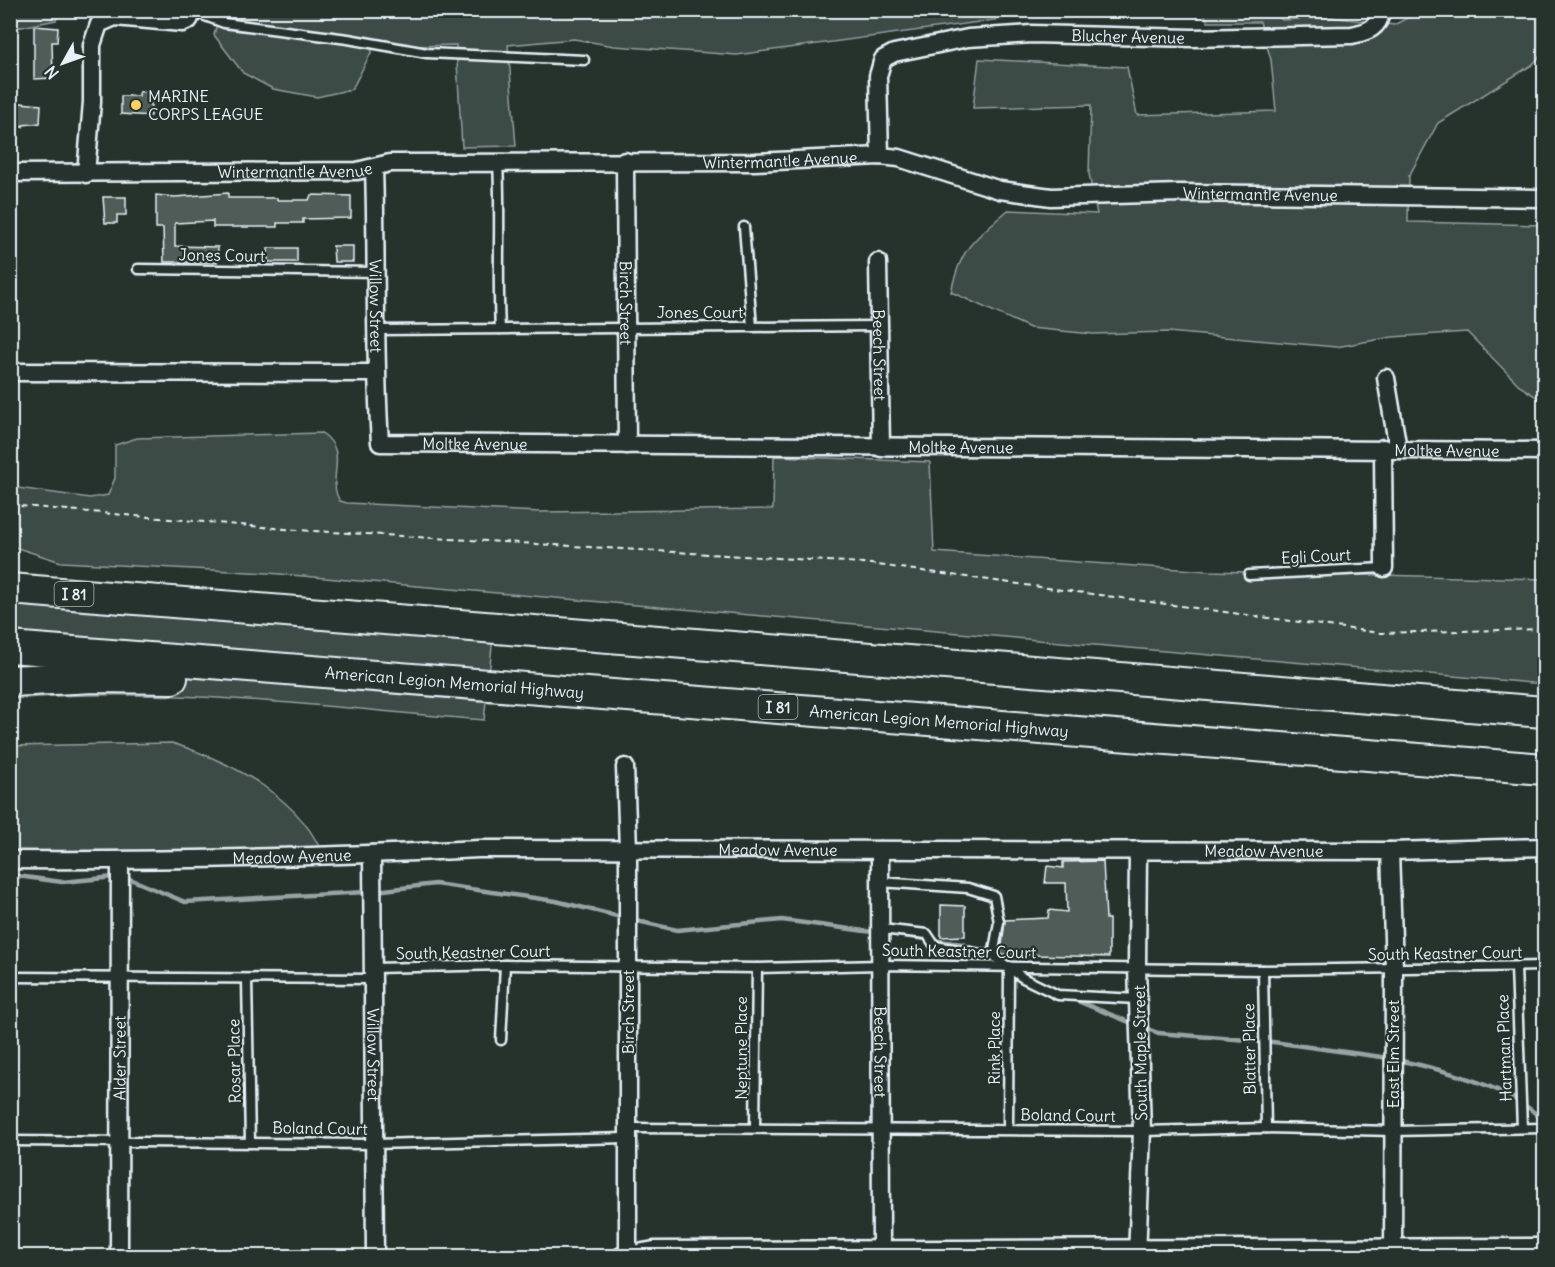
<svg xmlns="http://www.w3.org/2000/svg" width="1555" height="1267" font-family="Delius,sans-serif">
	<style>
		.green { fill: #3e4b47; stroke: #939ea0; stroke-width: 1.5 }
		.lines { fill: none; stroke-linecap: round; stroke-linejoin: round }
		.stream { stroke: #98a3a5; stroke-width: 4.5 }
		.building { fill: #505c59; stroke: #e8f1f8; stroke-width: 1.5 }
		.lane-casing { stroke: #e8f1f8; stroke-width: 13 }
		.street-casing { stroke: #e8f1f8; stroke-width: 21 }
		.highway-casing { stroke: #e8f1f8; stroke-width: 34 }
		.path { stroke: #e8f1f8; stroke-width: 2; stroke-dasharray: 6 4.5; stroke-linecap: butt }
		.lane { stroke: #26332d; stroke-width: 8 }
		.street { stroke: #26332d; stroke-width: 16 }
		.highway { stroke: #26332d; stroke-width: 30 }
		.poi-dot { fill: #ffd166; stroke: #26332d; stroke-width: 2 }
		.labels { text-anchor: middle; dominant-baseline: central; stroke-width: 4.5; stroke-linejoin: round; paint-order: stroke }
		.shield { fill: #26332d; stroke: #aeb8bb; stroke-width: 1.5 }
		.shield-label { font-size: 15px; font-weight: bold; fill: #e8f1f8 }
		.street-label { font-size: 16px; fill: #e8f1f8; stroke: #26332d }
		.poi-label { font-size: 16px; fill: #e8f1f8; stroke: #26332d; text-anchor: start }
	</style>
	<rect width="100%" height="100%" fill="#26332d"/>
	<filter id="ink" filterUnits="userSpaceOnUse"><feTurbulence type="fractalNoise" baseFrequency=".0167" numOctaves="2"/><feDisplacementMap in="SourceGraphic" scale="12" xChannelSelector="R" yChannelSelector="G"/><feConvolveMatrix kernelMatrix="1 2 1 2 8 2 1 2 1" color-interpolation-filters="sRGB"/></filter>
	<g filter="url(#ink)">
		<g class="green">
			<path d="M11 10H60V11L56 20 11 29Z"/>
			<path d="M220 10H1029L1030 15 737 55 614 46 574 39 508 45 516 146 462 147 456 45 374 47 352 89 317 97 273 89 243 73 214 35Z"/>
			<path d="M1203 11H1273L1282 20 1331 17 1394 25 1420 11H1544V52L1532 65 1438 123 1409 176 1408 222 1544 225V402L1521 387 1467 332 1392 337 1336 347 1168 332 1093 334 1030 328 951 292C961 246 974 240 1008 210L1097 214 1089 174 1091 105 973 108 979 59 1127 67 1137 115 1276 111 1271 60 1260 22H1208Z"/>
			<path d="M322 433C351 454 325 477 340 501L347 503 541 512 773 509 774 456 930 462 934 552 1208 571 1544 579V684L268 573 61 562 11 546V487L90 498 108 495 115 478V445L137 438Z"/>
			<path d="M10 601 493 637 484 720C329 708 165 685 11 699Z"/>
			<path d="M172 743C230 761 305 799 325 861L11 864 10 746Z"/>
		</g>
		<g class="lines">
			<g class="stream">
				<path d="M10 875 62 882 115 877"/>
				<path d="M123 876 185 902 367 892"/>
				<path d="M376 891 435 884 556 901 625 918"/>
				<path d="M633 920 677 930 782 920 963 944 974 950"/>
				<path d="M1070 998 1134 1024"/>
				<path d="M1142 1027 1158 1033 1273 1042 1389 1058"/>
				<path d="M1397 1060C1441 1069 1515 1088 1544 1122"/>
			</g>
		</g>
		<g class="building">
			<path d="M34 26 58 28 57 42H52L53 78 34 79Z"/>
			<path d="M151 91V116L121 114V96H139V92Z"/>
			<path d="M10 102 41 105 40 123 23 125V127L10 126Z"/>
			<path d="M228 193V198H277V200H309L311 195 351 196V218L303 219V223H277V227H213V221L175 223V246L218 247 217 262H164L163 228H156V195L175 197Z"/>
			<path d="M103 197H126V215H117V223H105Z"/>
			<path d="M333 246H353V262H334Z"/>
			<rect x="268" y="248" width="29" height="14"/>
			<path d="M1103 861 1106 919H1109V957L1001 954 1005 920 1048 918 1049 910 1067 912 1066 883H1045L1047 866 1063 868V862Z"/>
			<path d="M941 905 965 906V936L941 937Z"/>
		</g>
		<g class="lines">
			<defs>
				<g id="lane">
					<path d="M194 12 224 23 348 39 427 53 584 60"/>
					<path d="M498 162C501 218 497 273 500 329"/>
					<path d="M744 227 752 327"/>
					<path d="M138 269 377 272"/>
					<path d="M377 330 878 326"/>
					<path d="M1249 575 1384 568"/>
					<path d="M880 882 968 888 994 896 999 922 993 956 935 946 927 934 881 929"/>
					<path d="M993 956 1023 978 1058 995 1138 999"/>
					<path d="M1516 967 1522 1128"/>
					<path d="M374 968 505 965 757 968 881 965 1263 970 1544 966"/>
					<path d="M1263 970 1266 1128"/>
					<path d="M10 977 374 979"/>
					<path d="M247 979 250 1143"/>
					<path d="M501 1040 505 965"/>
					<path d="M628 1128 1142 1131 1266 1128 1393 1131 1544 1128"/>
					<path d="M755 1128 757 968"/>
					<path d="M1008 1129 1009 966"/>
					<path d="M10 1141 374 1144 628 1138"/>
				</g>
				<g id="street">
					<path id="s1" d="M880 156 878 76 883 59 894 53 968 38 1032 34 1192 38 1352 35C1367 32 1380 28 1381 10"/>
					<path id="s2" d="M625 161 627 445"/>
					<path id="s3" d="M374 168C377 260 374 352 380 443L1544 451"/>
					<path id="s4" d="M10 173 357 171 390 163 755 162 880 156 899 158 1000 190 1051 197 1179 193 1544 198"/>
					<path d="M86 174 92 102V45L99 24 115 17 182 23 189 20 194 10"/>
					<path id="s5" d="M878 262 881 448"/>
					<path d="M10 372 375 373"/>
					<path d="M1386 378 1398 449"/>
					<path d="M1383 448 1384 568"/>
					<path d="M625 767 628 849V1256"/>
					<path id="s6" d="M880 850 881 1256"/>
					<path d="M1390 851 1394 968 1393 1256"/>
					<path id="s7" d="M372 854 375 1256"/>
					<path id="s8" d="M10 860C167 861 323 857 479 849L1390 851 1544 847"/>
					<path id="s9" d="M119 1256 120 861"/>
					<path d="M621 1256 654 1250 1544 1247"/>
					<path d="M1137 1256 1142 1131 1137 967 1138 850"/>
				</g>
				<g id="highway">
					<path d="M10 589 1544 712"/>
					<path id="s10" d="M10 647 1544 769"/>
					<path d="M10 681 95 677 172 678"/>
				</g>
			</defs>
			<use href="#lane" class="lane-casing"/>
			<use href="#street" class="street-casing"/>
			<use href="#highway" class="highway-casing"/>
			<path class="path" d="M10 505 297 530 863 563 1380 633 1544 629"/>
			<use href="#lane" class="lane"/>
			<use href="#street" class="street"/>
			<use href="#highway" class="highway"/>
		</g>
	</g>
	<circle class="poi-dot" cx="136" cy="105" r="6"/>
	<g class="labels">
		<g class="shield">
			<rect x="54.5" y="582" width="39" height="24" rx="4.5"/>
			<rect x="758.5" y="695" width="39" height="24" rx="4.5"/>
		</g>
		<g class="shield-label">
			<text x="74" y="594">I 81</text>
			<text x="778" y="707">I 81</text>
		</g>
		<g class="street-label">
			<text stroke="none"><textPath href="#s1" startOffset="346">Blucher Avenue</textPath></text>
			<text stroke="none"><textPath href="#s4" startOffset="771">Wintermantle Avenue</textPath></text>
			<text stroke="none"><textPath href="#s4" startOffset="285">Wintermantle Avenue</textPath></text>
			<text stroke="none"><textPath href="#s4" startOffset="1257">Wintermantle Avenue</textPath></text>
			<text transform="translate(222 255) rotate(1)">Jones Court</text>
			<text stroke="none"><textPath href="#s2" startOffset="142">Birch Street</textPath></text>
			<text stroke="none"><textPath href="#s3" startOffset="138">Willow Street</textPath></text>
			<text x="700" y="312">Jones Court</text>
			<text stroke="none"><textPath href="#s5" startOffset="93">Beech Street</textPath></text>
			<text stroke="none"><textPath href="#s3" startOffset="370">Moltke Avenue</textPath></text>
			<text stroke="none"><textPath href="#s3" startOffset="856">Moltke Avenue</textPath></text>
			<text stroke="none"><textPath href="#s3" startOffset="1342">Moltke Avenue</textPath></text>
			<text transform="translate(1316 556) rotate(-3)">Egli Court</text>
			<text stroke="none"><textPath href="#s10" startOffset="446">American Legion Memorial Highway</textPath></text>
			<text stroke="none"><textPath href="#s10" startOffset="932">American Legion Memorial Highway</textPath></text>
			<text stroke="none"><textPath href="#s8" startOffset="768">Meadow Avenue</textPath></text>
			<text stroke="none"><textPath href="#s8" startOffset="1254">Meadow Avenue</textPath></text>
			<text stroke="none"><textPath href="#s8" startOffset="282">Meadow Avenue</textPath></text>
			<text transform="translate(959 951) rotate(1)">South Keastner Court</text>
			<text transform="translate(473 952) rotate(-1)">South Keastner Court</text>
			<text transform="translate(1445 953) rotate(-1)">South Keastner Court</text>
			<text transform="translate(628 1012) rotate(-90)">Birch Street</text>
			<text transform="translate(741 1048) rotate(-90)">Neptune Place</text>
			<text transform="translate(994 1048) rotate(-90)">Rink Place</text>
			<text transform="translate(1504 1048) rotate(-92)">Hartman Place</text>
			<text transform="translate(1249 1049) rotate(-91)">Blatter Place</text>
			<text stroke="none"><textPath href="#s6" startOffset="202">Beech Street</textPath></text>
			<text transform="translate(1140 1053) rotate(-91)">South Maple Street</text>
			<text transform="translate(1393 1054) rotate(-90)">East Elm Street</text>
			<text stroke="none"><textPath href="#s7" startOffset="201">Willow Street</textPath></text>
			<text stroke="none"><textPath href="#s9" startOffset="198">Alder Street</textPath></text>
			<text transform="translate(234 1061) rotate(-91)">Rosar Place</text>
			<text transform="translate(1068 1115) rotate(1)">Boland Court</text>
			<text transform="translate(320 1128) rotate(1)">Boland Court</text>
		</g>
		<g class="poi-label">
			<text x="148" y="96">MARINE<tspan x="148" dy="18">CORPS LEAGUE</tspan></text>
		</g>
	</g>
	<rect width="1555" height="1267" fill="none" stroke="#26332d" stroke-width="36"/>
	<rect x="18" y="18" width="1519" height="1231" fill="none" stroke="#e8f1f8" stroke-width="2" filter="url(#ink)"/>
	<g transform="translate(63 63) rotate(230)" stroke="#26332d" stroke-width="4.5" paint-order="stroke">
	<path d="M0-4.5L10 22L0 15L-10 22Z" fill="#e8f1f8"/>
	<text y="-9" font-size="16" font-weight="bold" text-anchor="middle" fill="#e8f1f8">N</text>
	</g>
</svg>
